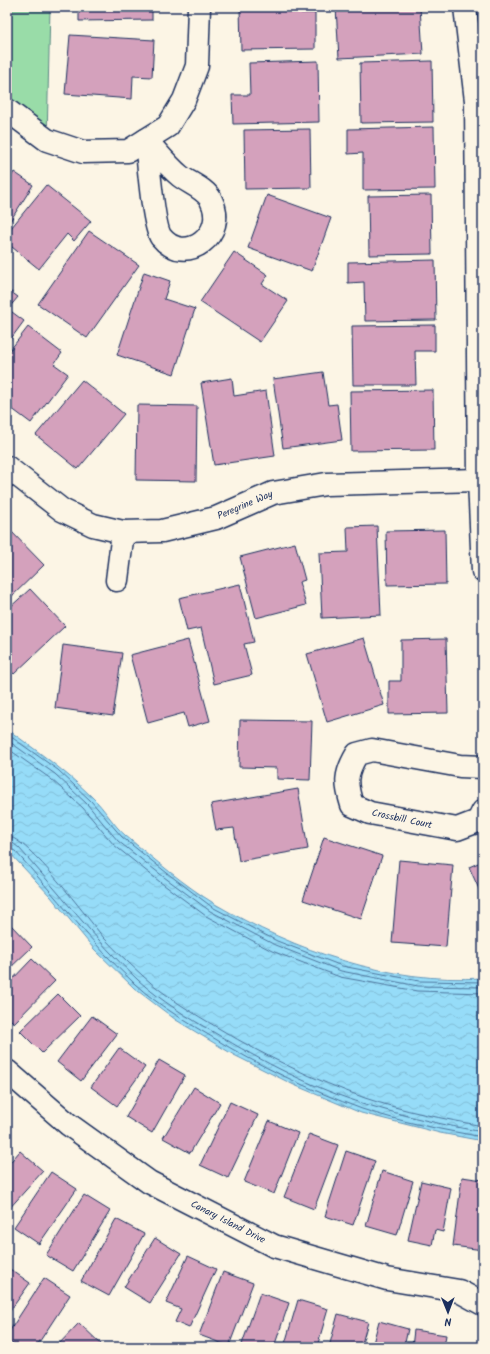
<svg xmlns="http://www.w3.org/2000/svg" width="490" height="1354" font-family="Kalam,sans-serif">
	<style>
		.green { fill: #99dca8; stroke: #5a8683 }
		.water { fill: url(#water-waves); stroke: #6597ba }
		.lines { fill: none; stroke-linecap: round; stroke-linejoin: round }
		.shore { stroke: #4c749c; stroke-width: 1 }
		.building { fill: #d4a1bc; stroke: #1b2f5e }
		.street-casing { stroke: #1b2f5e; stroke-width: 25 }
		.street { stroke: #fcf5e5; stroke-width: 22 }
		.labels { text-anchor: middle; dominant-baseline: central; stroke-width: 3; stroke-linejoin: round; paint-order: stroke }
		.street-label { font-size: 10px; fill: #1b2f5e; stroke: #fcf5e5 }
	</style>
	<defs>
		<pattern id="water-waves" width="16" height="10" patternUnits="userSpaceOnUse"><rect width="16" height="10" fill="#96dcf8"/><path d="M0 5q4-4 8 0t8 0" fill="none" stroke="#81bdd7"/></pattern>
	</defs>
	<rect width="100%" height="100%" fill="#fcf5e5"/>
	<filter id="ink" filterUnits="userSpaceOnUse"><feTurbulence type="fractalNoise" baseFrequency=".025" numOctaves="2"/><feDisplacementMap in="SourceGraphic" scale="8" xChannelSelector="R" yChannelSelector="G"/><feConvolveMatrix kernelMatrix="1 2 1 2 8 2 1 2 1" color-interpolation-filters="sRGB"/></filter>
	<g filter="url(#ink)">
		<path class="green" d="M7 7H50L47 140 7 110Z"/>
		<path class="water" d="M7 729C37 751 66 771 92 797 105 809 113 825 126 836 154 859 184 885 215 904 296 951 389 984 483 978V1141L440 1133 361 1113 294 1085 234 1055 176 1020 134 988 94 949 51 897 7 850Z"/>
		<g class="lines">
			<g class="shore">
				<path d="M7 734 58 770 91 801 122 837 167 873 212 907 277 941 342 966 419 981 483 982"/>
				<path d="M7 740 55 774 87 804 118 841 164 877 210 911 275 945 341 971 418 986 483 987"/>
				<path d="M7 748 51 779 83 808 114 845 160 882 206 916 272 951 340 977 417 991 483 993"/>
				<path d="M7 836C28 837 88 919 104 938 116 951 130 964 143 976 166 997 193 1013 220 1029 266 1057 315 1080 365 1098 403 1111 444 1119 483 1126"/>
				<path d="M7 842 13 843 19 848C59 892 95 940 138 980 161 1001 189 1018 215 1033 261 1061 315 1089 365 1104 404 1116 443 1125 483 1132"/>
				<path d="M7 847 15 851C55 895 91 943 135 984 158 1005 185 1021 212 1037 259 1066 310 1090 362 1109 401 1122 443 1130 483 1137"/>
			</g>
		</g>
		<g class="building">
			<path d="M79 7H152V20L79 21Z"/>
			<path d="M240 7H301V13H315V49L241 50Z"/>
			<path d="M336 7H420L423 54 339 58Z"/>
			<path d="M70 35 154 40 152 77 133 76 132 99 65 94Z"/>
			<path d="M318 61 319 122 233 124 232 95H250L249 63Z"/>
			<path d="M432 61 433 122 361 123 360 63Z"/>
			<path d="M434 127 435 189 363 190V153L348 154V129Z"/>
			<path d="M310 129 311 188 245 189 244 130Z"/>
			<path d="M14 172 33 185 7 226V183Z"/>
			<path d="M46 185 91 221 74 241 67 234 39 269 7 243V233Z"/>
			<path d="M267 195 331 218 312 271 248 248Z"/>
			<path d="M431 195 432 254 369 255 368 196Z"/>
			<path d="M89 231 139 265 87 338 38 304Z"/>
			<path d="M234 252 268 275 262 284 288 301 260 342 200 302Z"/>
			<path d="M435 260 436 320 365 321 364 282 348 283V262Z"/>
			<path d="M144 272 170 281 164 299 195 309 174 374 117 355Z"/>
			<path d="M7 289 18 297 8 309 24 321 7 344Z"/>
			<path d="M435 325V351H415L416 385H353L352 326Z"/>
			<path d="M28 327 62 353 54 364 68 374 31 423 7 405V354Z"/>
			<path d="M323 372 328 405 337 404 342 440 283 448 273 379Z"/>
			<path d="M232 378 234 396 266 391 275 456 214 465 201 383Z"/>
			<path d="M82 380 124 414 78 469 36 435Z"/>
			<path d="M433 390 434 450 351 451 350 391Z"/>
			<path d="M137 405 197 406 196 481 136 480Z"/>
			<path d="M377 526 381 615 322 618 319 553 348 552 347 527Z"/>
			<path d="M7 527 44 565 7 601Z"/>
			<path d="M445 530 446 584 387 585 386 531Z"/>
			<path d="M295 543 305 580 299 582 306 605 256 618 240 557Z"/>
			<path d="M240 584 254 642 244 644 252 675 214 684 201 628 187 631 179 598Z"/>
			<path d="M30 589 65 626 14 674 7 667V610Z"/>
			<path d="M364 638 384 705 327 722 307 654Z"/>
			<path d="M446 639 448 713 389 714V681H401V640Z"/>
			<path d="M188 640 210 721 188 727 184 713 148 723 130 655Z"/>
			<path d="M63 645 122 653 113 716 55 708Z"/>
			<path d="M240 720 312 721 310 780 277 779V768L239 767Z"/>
			<path d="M298 789 308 849 239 861 234 828 216 830 211 804Z"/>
			<path d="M324 837 382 856 361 919 303 900Z"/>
			<path d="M399 860 453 865 446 947 392 943Z"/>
			<path d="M483 861V898L469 867Z"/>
			<path d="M10 924 32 947 7 971V927Z"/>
			<path d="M32 959 55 981 14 1023 7 1016V985Z"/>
			<path d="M58 994 80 1016 42 1053 20 1031Z"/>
			<path d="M92 1016 117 1034 81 1081 57 1062Z"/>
			<path d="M119 1048 145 1067 117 1106 91 1087Z"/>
			<path d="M159 1060 185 1075 152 1133 126 1117Z"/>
			<path d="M194 1087 220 1103 190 1153 163 1138Z"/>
			<path d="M230 1102 258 1115 228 1178 200 1165Z"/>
			<path d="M269 1121 298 1133 274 1194 244 1182Z"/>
			<path d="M309 1134 338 1145 314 1209 284 1197Z"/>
			<path d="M20 1151 43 1171 7 1211V1166Z"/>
			<path d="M346 1151 375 1161 353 1225 325 1216Z"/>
			<path d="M382 1171 413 1181 397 1235 366 1226Z"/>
			<path d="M51 1172 77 1189 39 1244 14 1227Z"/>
			<path d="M462 1177 483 1180V1250L453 1246Z"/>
			<path d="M421 1181 451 1188 443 1232 435 1230 432 1245 408 1240Z"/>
			<path d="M84 1195 110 1211 73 1271 46 1255Z"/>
			<path d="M116 1219 144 1234 109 1296 81 1281Z"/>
			<path d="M155 1238 181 1254 150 1303 124 1287Z"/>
			<path d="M188 1256 216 1269 189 1328 175 1322 181 1309 166 1303Z"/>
			<path d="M7 1267 30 1283 7 1315Z"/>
			<path d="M223 1272 253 1283 229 1346 199 1335Z"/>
			<path d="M44 1278 70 1295 36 1347H18L7 1340V1335Z"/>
			<path d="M260 1293 289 1303 274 1347H241Z"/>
			<path d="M298 1300 328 1309 317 1347H284Z"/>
			<path d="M338 1314 368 1322 361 1347H329Z"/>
			<path d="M379 1321 408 1329 404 1347H372Z"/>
			<path d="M79 1323 102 1345 99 1347H56Z"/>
			<path d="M414 1330 446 1335 444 1347H412Z"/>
		</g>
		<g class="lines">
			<defs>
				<g id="street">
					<path d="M465 7 476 101 479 480 483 571"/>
					<path d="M7 110 47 140 83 152 128 151 168 126 184 100 197 66 199 7"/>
					<path d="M146 140C157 152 168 166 180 176 189 183 206 189 211 200 229 234 185 267 161 237 153 226 148 158 146 140Z"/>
					<path d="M7 467 62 510 93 525 123 532 162 531 216 518 273 493 326 484 479 480"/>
					<path d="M117 580 123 532"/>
					<path d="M483 767 460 766 372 750 357 754C345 774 345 783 352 805L370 813 457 829 478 821 483 811"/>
					<path d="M7 1071 68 1124 149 1182 274 1246 387 1279 459 1291 483 1304"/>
				</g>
			</defs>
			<use href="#street" class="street-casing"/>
			<use href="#street" class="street"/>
		</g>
	</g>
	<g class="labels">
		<g class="street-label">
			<text transform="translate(245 505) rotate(-23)">Peregrine Way</text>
			<text transform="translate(402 819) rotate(12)">Crossbill Court</text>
			<text transform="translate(228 1222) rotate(27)">Canary Island Drive</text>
		</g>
	</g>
	<rect width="490" height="1354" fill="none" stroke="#fcf5e5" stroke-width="24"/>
	<rect x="12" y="12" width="466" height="1330" fill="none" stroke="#1b2f5e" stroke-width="1.5" filter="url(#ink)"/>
	<g transform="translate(448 1312) rotate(179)" stroke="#fcf5e5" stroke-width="3" paint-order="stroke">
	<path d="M0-3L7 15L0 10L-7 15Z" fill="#1b2f5e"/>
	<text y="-6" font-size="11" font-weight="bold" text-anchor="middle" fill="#1b2f5e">N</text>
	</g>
</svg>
